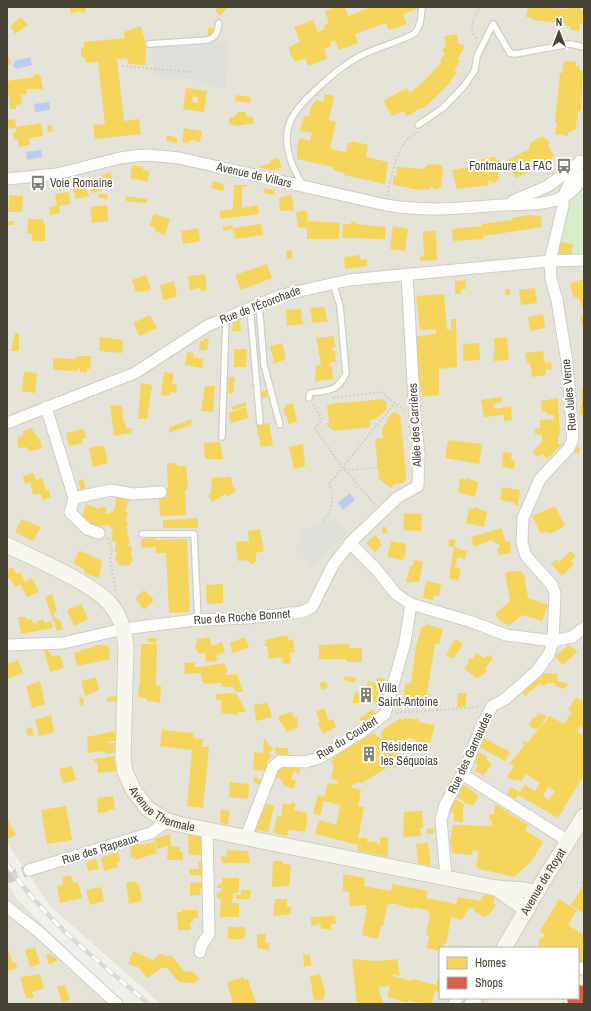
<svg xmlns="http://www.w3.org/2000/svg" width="591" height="1011" font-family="'Archivo Narrow',sans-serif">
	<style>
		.residential { fill: #e5e3d7; fill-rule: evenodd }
		.commercial { fill: #f3eedc }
		.green { fill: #d7ecc8 }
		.parking { fill: #dfdfd9 }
		.water { fill: #b8d0f0 }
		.homes { fill: #f6d55c; fill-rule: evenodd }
		.shops { fill: #d6604d }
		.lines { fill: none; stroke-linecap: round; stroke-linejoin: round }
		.minor-tunnel { stroke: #cecdc6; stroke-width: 11; stroke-dasharray: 11 5.5; stroke-linecap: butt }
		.service-casing { stroke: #cecdc7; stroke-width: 8 }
		.minor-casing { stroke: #cecdc7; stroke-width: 13 }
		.secondary-casing { stroke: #d0cec0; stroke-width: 17 }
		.path { stroke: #d1cfca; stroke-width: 2; stroke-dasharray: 2 2; stroke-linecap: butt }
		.service { stroke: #fdfdfc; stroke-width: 5.5 }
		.minor { stroke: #fdfdfc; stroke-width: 11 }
		.secondary { stroke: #f6f6ee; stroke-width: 15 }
		.rail-casing { stroke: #d9d9d8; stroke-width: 4.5 }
		.rail { stroke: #fff; stroke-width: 3; stroke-dasharray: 9; stroke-linecap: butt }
		.labels { text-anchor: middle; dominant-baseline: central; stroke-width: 4; stroke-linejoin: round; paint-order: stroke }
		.poi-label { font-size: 12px; fill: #474335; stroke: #fff; text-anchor: start }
		.street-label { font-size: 12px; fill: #474335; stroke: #fff }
	</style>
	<rect width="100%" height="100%" fill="#f0f0ea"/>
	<g class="residential">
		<path d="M7 7H584V1004H161L50 906 7 843ZM440 948H578V998H440Z"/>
		<path d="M7 882 17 899 92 975 126 1004H7Z"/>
	</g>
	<path class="commercial" d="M578 976 584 978V1004H486L490 998H578Z"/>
	<path class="green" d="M584 187V256L558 253 566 215Z"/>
	<g class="parking">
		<path d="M227 42 228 63 225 89 188 79 153 77V46Z"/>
		<path d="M334 517 348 533 312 565 295 546 302 540 299 530 319 525 329 518 331 520Z"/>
	</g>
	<g class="water">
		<path d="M30 57 32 65 17 69 13 66 15 61Z"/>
		<path d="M49 102 50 110 35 112 34 104Z"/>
		<path d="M41 150 42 157 27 160 26 152Z"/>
		<path d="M350 493 355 500 343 510 338 503Z"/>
	</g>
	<g class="homes">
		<path d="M69 7H87L84 13 79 11 71 14Z"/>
		<path d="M218 7H228L220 16 215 10Z"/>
		<path d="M335 7H345L348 16 371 7H421L403 14 407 24 389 30 386 23 355 34 358 43 339 50 335 40 330 42 331 46 324 49 327 59 308 66 305 58 295 62 293 57 291 58 289 47 300 42 294 27 313 20 318 32 325 29 324 25 329 23 325 11Z"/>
		<path d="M528 7 568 9V7H581L580 10 584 11V24H580L579 31 571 30V27L565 26V23L532 20 533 18 526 17Z"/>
		<path d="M21 17 28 25 15 34 10 26Z"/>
		<path d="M141 26 146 45 145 65 128 64 127 58 117 59 124 121 139 119 141 134 95 139 93 125 105 124 98 62 86 63 85 58H82L81 54V48L84 47V42L125 38 124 32Z"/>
		<rect x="208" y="28" width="5" height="7"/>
		<path d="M457 34 458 43 465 46 457 60 460 61 454 70 457 72 448 85 424 108 418 109 412 114 406 116 404 111 392 116 390 110 388 111 384 100 407 88 410 93 423 82 442 62 440 61 445 53 442 51 446 45 444 36Z"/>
		<path d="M7 53 11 64 7 66Z"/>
		<path d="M564 61 576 62V66L580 67 579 70 583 71 581 111H578L576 129H573L572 132H568V136L555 134 557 123 555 122 560 73H562Z"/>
		<path d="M40 74 43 89H26L27 94 21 95 22 104 16 105V109H10L7 81 34 77 33 75Z"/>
		<path d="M186 88 207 91 204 112 183 109ZM193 96 198 97V103L192 102Z"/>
		<path d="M325 94 334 96 329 120 336 122 330 149 346 152 348 142 351 143 352 141 368 145 366 157 388 162 385 184 344 175V173L333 170V167L297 159V149L299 138 310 141 312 133 300 131 304 116H309L311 107 316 100 323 102Z"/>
		<path d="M236 95 251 97 250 103 235 101Z"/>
		<path d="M238 112H246V116L253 117 254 123 238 126 229 124V118L235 116Z"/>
		<path d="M15 119 16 127 41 123 43 136 29 138 30 145 19 147 18 139 14 140 13 132H17L16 128 7 129V120Z"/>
		<path d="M52 125 53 131 48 132 47 126Z"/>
		<path d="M184 128 202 131 200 142 191 140 188 143 182 142Z"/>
		<path d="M167 135 177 138V143L166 141Z"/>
		<path d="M543 136 545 139 549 141 548 145 554 156 550 161 547 160 544 161 546 164 516 178 506 161 529 149 531 142Z"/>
		<path d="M495 157 499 163 497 166 499 179 494 183 491 181H488L489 185 457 189 452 170 478 165 482 159Z"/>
		<path d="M278 158 282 168 271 170 257 167 271 163 270 160Z"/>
		<path d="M429 164 442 165 443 173 442 174 441 187 435 190 433 187H430L429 190 410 189V188L393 185V177H396L397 167 423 169Z"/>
		<path d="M132 165 143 167V170L150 171 147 182 130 178Z"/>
		<path d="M111 172 112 182 101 185 102 191 91 193 90 179 95 177 96 180 100 179V176Z"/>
		<path d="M84 181 89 196 76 199 72 185Z"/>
		<path d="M213 181 224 184 223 191 211 188Z"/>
		<path d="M234 185H247V187H242V208L258 205 259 214 221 219 219 211 233 209Z"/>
		<path d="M264 188 275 190 274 195 263 193Z"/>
		<path d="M69 192 70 204 59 206 60 213 50 215 49 207 57 206 55 194Z"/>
		<path d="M98 194H107L108 199 99 198Z"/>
		<path d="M9 195 23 196 22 212H8Z"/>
		<path d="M290 195 292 196 294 210 280 211 279 198Z"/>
		<path d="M126 196 147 199V203L126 201Z"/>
		<path d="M107 205 108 221 92 223 90 207Z"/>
		<path d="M304 210 308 213 307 221 340 223 339 239H307V228L298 227 296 213Z"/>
		<path d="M154 214 170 219 165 235 155 231 156 228 149 226Z"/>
		<path d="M529 215 541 216 542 227 483 236V239L453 241 452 229 482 226V224L512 220V218Z"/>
		<path d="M28 219H43L44 224H45V241H32V234H27Z"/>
		<rect x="8" y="221" width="6" height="4"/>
		<path d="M351 222H356V224L386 227 385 239 342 238 343 224H351Z"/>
		<path d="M261 224 263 235 235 239 233 229 223 231V227L232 225 233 228Z"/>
		<path d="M393 226 408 229 405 251 390 249Z"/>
		<path d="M198 228 200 241 183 244 181 231Z"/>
		<path d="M423 231H436L437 260 420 261V257L424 256Z"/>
		<path d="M560 242 573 244 571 255 558 253Z"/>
		<path d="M291 250 293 258 287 259 286 251Z"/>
		<path d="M360 255V260L367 259V266L345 269 344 257Z"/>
		<path d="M267 264 272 278 241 290 235 275Z"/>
		<path d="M205 274 207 290 201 291 200 288 190 290 188 276Z"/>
		<path d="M146 275 151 290 136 292 132 280Z"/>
		<path d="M584 279V314L580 300 573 296 570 283Z"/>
		<path d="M465 280 466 289H461V294H455V281Z"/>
		<path d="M174 281 177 297 163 300 160 285Z"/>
		<path d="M535 288 537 303 521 305 519 290Z"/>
		<rect x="505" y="289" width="5" height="6"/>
		<path d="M444 294 447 330 451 329V319H456L457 367 439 369V395L422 397 417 362V336L436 334V329L420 330 416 296Z"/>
		<path d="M325 307 327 320 329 321 310 323 312 321 310 308Z"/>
		<path d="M301 309 302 322H304V324L286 326 287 323 286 310Z"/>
		<path d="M543 314 545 328 530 331 528 317Z"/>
		<path d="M150 315 157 328 140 336 133 323Z"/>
		<path d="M584 315V332L580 317Z"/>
		<path d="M239 320 241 331H232L233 323Z"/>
		<path d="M15 333H19V351H11Z"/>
		<path d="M316 336 318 338 334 336 335 347 332 348 333 351H335L336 362 329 363V367L332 366 333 379 317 381 315 383 316 366 321 365Z"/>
		<path d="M100 337 123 340 122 353 99 351Z"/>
		<path d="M204 338 209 339 207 350H199L200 341H204Z"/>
		<path d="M494 338H507L509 360 493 361V353H495Z"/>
		<path d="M282 343 286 359 273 364 272 361H274L270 346Z"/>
		<path d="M479 343 480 360 463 361V344Z"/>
		<path d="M234 349H247L246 367H234Z"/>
		<path d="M543 351 545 363 551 362 552 369 545 370 546 375 532 377 530 363H527L525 353Z"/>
		<path d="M187 352 194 353 193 357 203 359 202 368 185 365Z"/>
		<path d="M80 356H91L90 369H87V373L80 372V368L76 371 53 370V358L76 359V357Z"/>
		<path d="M24 372 37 373 35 393 22 391Z"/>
		<path d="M164 372 174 374 172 384 177 385 176 393 170 392 169 396 161 395Z"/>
		<path d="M229 377H235L233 393H228Z"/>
		<path d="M141 383 152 385 147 419H138Z"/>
		<path d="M205 386H215L213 412 201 411Z"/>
		<path d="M581 387H584V415H580V406H582Z"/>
		<path d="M267 390V397L262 398V391Z"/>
		<path d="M501 397 502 402 493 404 494 409 511 406 512 420 504 421V415L484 417 481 400Z"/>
		<path d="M558 398 560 435H558V444H562L547 459 542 454 538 457 532 452 542 442V435L535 434V429L540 428V420L554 419V415H548L546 412H542L541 401Z"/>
		<path d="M383 399 386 402 387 409 376 419 370 420V427L334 431 326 424 329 422 327 405 340 402 342 403Z"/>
		<path d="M246 402V406L233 410 231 407Z"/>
		<path d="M293 403 297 422 288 424 287 416H285L283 408 286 407 285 405Z"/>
		<path d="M122 405 123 421H125L126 429 132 428 131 433 114 436 110 406Z"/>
		<path d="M246 407 248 418 231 423 228 413Z"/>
		<path d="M396 412 400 415 406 473V480L404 483 395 484 391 488 379 479 375 439 383 438 382 429 387 421V419L392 413Z"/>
		<path d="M192 419 191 425 168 433 170 427Z"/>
		<path d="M269 423 273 445 261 447 256 425Z"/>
		<path d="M31 428 39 439H40L42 448 30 451 26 447 19 448 17 440 20 435 23 437V431Z"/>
		<path d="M84 429 86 438 82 439 83 443 69 446 66 433Z"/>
		<path d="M448 440 482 444 479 464 445 458Z"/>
		<path d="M220 442 223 459H205L204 443Z"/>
		<path d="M303 444 305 466 294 469 289 447Z"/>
		<path d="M101 445V447L104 446 108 463 93 467 89 448Z"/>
		<path d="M577 446 581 450 576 454 573 450Z"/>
		<path d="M504 452 512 453 511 459 515 462 514 469 502 467 503 459H501Z"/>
		<path d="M167 463H177V466H186L188 486 187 490H185L186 515 160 516 159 497H167L165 488H168Z"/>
		<path d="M33 473 36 480 42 478 46 490H49L51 497 43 500 40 493 33 495 30 482 25 484 23 476Z"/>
		<path d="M231 477 232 484 236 491 227 497 225 494 212 502 208 495 211 492 212 478Z"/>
		<path d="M460 478 466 480 467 478 478 482 475 497 458 492Z"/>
		<path d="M83 479 86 488 81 490 78 481Z"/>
		<path d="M502 487 520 490 518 506 514 505 515 503 500 500Z"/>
		<path d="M115 494 130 496 125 511 128 513 125 521 128 522 126 529 128 530 127 535H129L128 540H130L128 546 132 547 131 557H133L130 566 118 565 119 562 115 560 117 553 115 552 116 542 111 541 113 534 111 533 113 529 110 528 111 526 101 525 100 528 81 520 86 504 100 509 101 506 107 508 105 514 113 512 116 502Z"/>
		<path d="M555 506 565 526 549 534 548 531 541 534 532 516Z"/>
		<path d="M475 507 487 512 484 527 466 523 469 508 475 509Z"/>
		<path d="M404 513 422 514 421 531 403 530Z"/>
		<path d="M198 518V528H163V520Z"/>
		<path d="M22 519 41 527 33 541 15 532Z"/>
		<path d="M382 527H386L387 533H382Z"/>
		<path d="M501 528 506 542 510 541 511 553 498 555 497 549 501 546 491 540 474 547 471 537Z"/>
		<path d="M260 529 264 551 256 553V561L253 564H250L247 560 238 561 236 542 249 541 248 531Z"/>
		<path d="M375 535 380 540 381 546 375 552 366 543Z"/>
		<path d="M156 538V540L187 539 190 612 169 613 166 553H156V547L141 548V539Z"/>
		<path d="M450 539 456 540 454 547 448 546Z"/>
		<path d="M391 541 406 544 405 557H403V560L387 557Z"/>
		<path d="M454 547 467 551 465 559 458 557 455 567 461 569 458 581 449 578Z"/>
		<path d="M79 551H81L102 561 100 570 101 571 98 578 84 573 85 570 73 563Z"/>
		<path d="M571 551 576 556 571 561 574 564 562 576 551 564 556 559 559 562Z"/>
		<path d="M414 560 423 562 419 582H406L410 566H413Z"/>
		<path d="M13 567 16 574 20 572 25 582 32 578 39 592 27 597 20 584 15 587 10 578 7 579V570Z"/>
		<path d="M511 571H521L522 574H524L528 598 548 605 542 621 522 615 510 625 501 622 497 617 495 614 510 601 505 573Z"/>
		<path d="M426 581 441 584 439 596 434 595 433 600 423 598Z"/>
		<path d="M223 584V603L207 604 206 585Z"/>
		<path d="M144 590 154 600 144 610 135 598Z"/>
		<path d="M52 594 57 612 53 613 55 618 60 620 63 629 57 631 45 597Z"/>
		<path d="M81 604 88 619 74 626 67 610Z"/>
		<path d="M19 617H26L27 620 32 619 33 623H37V624V621L43 619 44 623 51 621 53 628 21 634 18 618Z"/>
		<path d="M425 624 443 629 439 644H435L426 701 404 700 405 684 411 683 416 646 422 626 425 627Z"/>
		<path d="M287 635 289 640H293L295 652 289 653 291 663 283 664 282 657 269 659 267 646H265L264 644H266L265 640Z"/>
		<path d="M209 637 212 646 222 642 225 652 216 656 218 661 206 662 205 653 198 654 197 649H195L197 639Z"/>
		<path d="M245 637 249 647 233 653 230 643Z"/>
		<path d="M148 638H157L156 643 148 642Z"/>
		<path d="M455 639 463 644 453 659 446 655Z"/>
		<path d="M141 644H157L156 686H161L160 703 147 701 146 698 138 697 139 685H140Z"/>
		<path d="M349 644V648H362V662H347L346 659H319V645Z"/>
		<path d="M97 645 109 646 110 659 77 666 74 653Z"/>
		<path d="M568 645 578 651 563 665 555 657Z"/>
		<path d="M47 649 52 656 60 655 64 668 50 672 44 650Z"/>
		<path d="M477 653 483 658 489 655 493 658 485 669 487 671 477 679 464 668 469 663 468 659 473 658Z"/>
		<path d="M18 660 23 673 7 679V664Z"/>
		<path d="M195 662V667H201L224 663 228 672 225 673 226 675 237 674 243 692H236L233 687H223L221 683 205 684 202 681 201 673 185 674 184 663Z"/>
		<path d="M541 673 558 674 557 681 568 684 565 689 555 686 556 683H547L543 686 540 683 525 696 520 690Z"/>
		<path d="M345 676 356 678 355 683 344 680Z"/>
		<path d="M96 677 99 690 85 696 81 681Z"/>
		<path d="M377 677 385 679 383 685 386 686 384 690 380 689 376 703 365 698 364 703H352L355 692 359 693 360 687 366 688 368 681 376 683Z"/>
		<path d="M40 681 45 704 32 708 26 686Z"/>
		<path d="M326 682 328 687 322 690 319 683Z"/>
		<path d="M236 693 246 712H238V715L222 713 221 699 216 700V694Z"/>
		<path d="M458 693H467L465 707H457Z"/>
		<path d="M116 696V702H107V697Z"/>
		<path d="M79 697H82L83 699 84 704 83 705 81 706Z"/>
		<path d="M576 697 583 701 582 703 584 704V717L582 720 584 721V728L580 726 577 732 584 736V775L558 818 518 795 515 799 507 794 511 787 520 792 525 785 535 791 540 783 526 774 521 781 516 779 515 781 507 777 514 766 509 764 525 745 522 742 524 740 527 743 550 716 564 724 572 712 568 710ZM548 787 555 791 549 800 543 796Z"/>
		<path d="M267 702 272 717 256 721 254 705 260 703V705Z"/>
		<path d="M324 708 329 721 333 719 336 727 323 734 318 724 319 721 320 722 316 711Z"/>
		<path d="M373 709 376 714 362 724 359 719Z"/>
		<path d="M292 712 294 718 297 717 298 727 287 732 282 723H281L278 716Z"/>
		<path d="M538 713 547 716 538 730 529 726 533 717 536 718Z"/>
		<path d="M51 715 54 732 39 736 35 720Z"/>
		<path d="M401 718V720L405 718 414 719 417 718 419 722 435 725 430 743 417 742V740L409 738 399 745 396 768 388 767 362 783 358 782 350 787 361 790 358 806 364 807 358 838H367V842H377V845H380V837H388V857L358 851V845L315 834 319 820 336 825 340 805 323 801 320 816 313 813 318 795 324 797 328 783 337 784 338 781 331 779 334 766 331 763 334 757 369 735 374 733 377 737 382 738 381 733 385 728Z"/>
		<path d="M32 727 34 735 28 736 26 729Z"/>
		<path d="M162 730 194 733 193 738 203 739 202 747H209L203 808 187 806 192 750 160 746Z"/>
		<path d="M115 731V741L108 742V743H115L114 753 105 754V751L88 753 87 737Z"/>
		<path d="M264 738 273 749 269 753 272 757 267 761 266 771 253 770 254 752 263 753Z"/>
		<path d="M484 738 510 752 505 761 479 747Z"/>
		<path d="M277 746 279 748H288L289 756 280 757 274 749Z"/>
		<path d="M478 752 487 756 486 759 492 764 483 776 475 770 478 765 473 762Z"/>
		<path d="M114 756 116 771 98 773 97 762 94 763V759Z"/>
		<path d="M287 764 300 769 299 774 294 771 291 779 296 781 293 789 283 785 282 780 275 777 279 767Z"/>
		<path d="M72 766 76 780 63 783 59 769Z"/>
		<path d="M255 777 263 781 261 785 253 782Z"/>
		<path d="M230 782 249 784 248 799 229 797Z"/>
		<path d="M463 784 479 796 473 806 469 803 468 805 455 795Z"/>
		<path d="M113 796 115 809 108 810 109 812 98 813 97 798Z"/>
		<path d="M454 798 465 805 463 808V822H454V813L448 812Z"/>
		<path d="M291 802 296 804 294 810 307 813 306 818 308 819 305 832 288 830 287 836 273 833 277 816 281 817 283 803 291 805Z"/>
		<path d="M264 803 274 806 268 832 256 830 254 827Z"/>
		<path d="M495 804 528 825 525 830 543 842 531 862 514 877 476 868 479 851 473 850 472 855 452 853 450 840 453 825 492 826V821L489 820 490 814 494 815Z"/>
		<path d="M66 806 72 840 47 844 41 810Z"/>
		<path d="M221 809 230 811 228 825 220 823Z"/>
		<path d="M422 811 423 828H420L421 836 403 837 404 812Z"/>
		<path d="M7 818 16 835 9 838H7Z"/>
		<path d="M434 828V834H427V829Z"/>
		<path d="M170 834 171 846 173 847H180V852H183V860H167L168 846 157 849 154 839Z"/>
		<path d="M188 834 204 838V855H189Z"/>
		<path d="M154 842 157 853 135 860V857L131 858 130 847 140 843V845Z"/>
		<path d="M428 843 431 866 418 863 416 844Z"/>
		<path d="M227 850 248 851 250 863H222L221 856 227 857Z"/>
		<path d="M118 851 120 861 117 862 118 867 104 871 101 858Z"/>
		<path d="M96 859 99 869 88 871 86 862Z"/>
		<path d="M273 861H283V864L291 865 289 886 272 887Z"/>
		<path d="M198 862H204L205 875H190L189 869H199Z"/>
		<path d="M343 874 365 878 364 886 391 891 392 884 428 891 426 898 456 904 458 897 480 901 484 894 495 897 493 903 496 905 488 916 486 915 485 917 474 911 475 909 469 908 462 920 451 917 446 944 444 943 443 948H440V951L427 948 429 936 426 935 430 915 427 910 413 907V909L392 903 387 906 383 926H381L378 939 362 935 367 909H366V905L350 906 349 892 343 891Z"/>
		<path d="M71 875 73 883 78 882 82 898 60 903 57 886 63 885 62 877Z"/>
		<path d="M222 878H239V892L233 894V899H231L232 903H239V917H220L221 899 217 898V893L221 892 222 888H217V886L222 883Z"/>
		<path d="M584 879V913L571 905 584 885 581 883Z"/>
		<path d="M135 881 136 884H139L142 901 129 904 126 883Z"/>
		<path d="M203 882V889H200V895L190 896V883Z"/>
		<path d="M101 887 104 901 90 905 86 890Z"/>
		<path d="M241 890H251L250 899H236V895H241Z"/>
		<path d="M275 899H287V907H291V914L273 916Z"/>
		<path d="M559 899 577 910 568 925 584 935V962L578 961V948H538L540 938H543L544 934 540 931Z"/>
		<path d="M182 910H197L198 918H193V922H190L191 930H178L177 912H182Z"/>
		<path d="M335 916 336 924H331V929H322L319 923H317V925L311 926V917Z"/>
		<path d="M228 927H244L246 929 244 939H228Z"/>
		<path d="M257 934H266L265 943H269V950L257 948Z"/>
		<path d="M7 946 13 963H16L17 968 9 971 7 965Z"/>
		<path d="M35 947 40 964 30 967 25 950Z"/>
		<path d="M133 951 153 960 160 954 165 955 167 957 171 955 184 971 193 972 199 979 194 983 179 982 167 968H161L147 978 138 967 128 964Z"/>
		<path d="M51 954 58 960 49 965 46 955Z"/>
		<path d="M303 954 310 955 311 965 304 967Z"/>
		<path d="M352 959 377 961 397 959 400 976 393 974 392 976 412 981 413 979 436 985 440 973V992L435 991 431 1004H423L409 1000 408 1003 387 997 390 986 378 987 383 1003 357 1004Z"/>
		<path d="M40 974 44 988 32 992 34 998H26L20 977Z"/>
		<path d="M320 974 325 992 324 999 314 1001 310 976Z"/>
		<path d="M244 977V980L248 979 256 1003 233 1004 227 982Z"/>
		<path d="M65 985 70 1000 62 1002 57 987Z"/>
	</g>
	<path class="shops" d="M578 985 584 986V1004H568L567 998H578Z"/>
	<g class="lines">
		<path class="minor-tunnel" d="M7 878 29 870"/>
		<defs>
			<g id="service">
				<path d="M149 44 207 40C217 37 217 32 219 23"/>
				<path d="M418 125 443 108 464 86 475 70 477 56 493 24 510 53 515 54 570 44 584 47"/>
				<path d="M303 185C290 165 280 138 293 116 299 105 310 95 320 86 333 74 347 62 364 54 374 49 409 38 415 33 421 26 421 16 422 7"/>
				<path d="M259 304 264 365 280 425"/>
				<path d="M250 308 260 422"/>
				<path d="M309 398 310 393C328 390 338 392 346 373L340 306 333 283"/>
				<path d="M222 437 226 317"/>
				<path d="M142 534H194L198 620"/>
			</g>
			<g id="minor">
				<path d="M7 179 57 174 120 158 135 156 148 155 179 158 386 205C428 212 460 208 502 205 521 204 545 206 563 197 572 193 579 184 584 175"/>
				<path d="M513 201 548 186 576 165"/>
				<path d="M46 407 74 498 111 490 133 494 161 492"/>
				<path d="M7 423 135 373 207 326 282 295 349 280 550 261 584 260"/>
				<path d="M74 498 70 512 87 529 99 533"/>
				<path d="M350 543 398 497 418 486 419 454 415 419 407 274"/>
				<path d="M7 645 63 643 123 629 195 620 248 618 302 612 312 607 333 565 350 543 376 569 396 594 411 604 472 622 506 635 553 641 572 637 584 628"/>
				<path d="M462 774 568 841"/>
				<path d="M246 837 273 767 280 761 305 762 319 758 362 732 385 714 405 642 411 604"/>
				<path d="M29 870 151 833 167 821"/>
				<path d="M446 876 441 820 445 805 466 767 480 730 492 706 505 699 537 671 549 654 553 641 555 594 552 585 526 556 522 542 523 518 540 479 569 448 573 439 567 362 557 300 551 279 550 261 563 206V197L580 161"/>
				<path d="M7 907 39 932 117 1004"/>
				<path d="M200 952 202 944 209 934 207 828"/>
				<path d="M578 968 584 969"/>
				<path d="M454 1004 457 998"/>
			</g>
			<g id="secondary">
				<path id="s1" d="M7 545C35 559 93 583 111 605 121 617 125 633 126 648L123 759 125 772 134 791 148 809 167 821 178 824 496 888 525 890 536 893"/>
				<path d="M496 888 527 910"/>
				<path id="s2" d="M504 948 546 876 584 816"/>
				<path d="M472 1004 475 998"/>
			</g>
		</defs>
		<use href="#service" class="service-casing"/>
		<use href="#minor" class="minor-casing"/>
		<use href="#secondary" class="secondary-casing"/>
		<g class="path">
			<path d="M477 38C467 29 475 17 480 7"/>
			<path d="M122 66 192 72"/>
			<path d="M387 196C390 181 396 154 405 142 408 137 413 136 417 132"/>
			<path d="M333 398 380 392 404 410"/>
			<path d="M313 404 322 419 315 429 343 468 376 506"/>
			<path d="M402 440 407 438"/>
			<path d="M344 468 351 470 378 467"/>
			<path d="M323 521C333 509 335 499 329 484L395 403"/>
			<path d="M108 538 112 551 110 559 116 592"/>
			<path d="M396 713 480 707"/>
			<path d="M563 1004V998"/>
			<path d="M567 1004H568"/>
		</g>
		<use href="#service" class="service"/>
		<use href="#minor" class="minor"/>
		<use href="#secondary" class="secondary"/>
		<defs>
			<path id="rail" d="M7 864C43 919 98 961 149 1004"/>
		</defs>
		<use href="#rail" class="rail-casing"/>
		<use href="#rail" class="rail"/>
	</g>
	<defs>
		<symbol id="bus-bare" viewBox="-9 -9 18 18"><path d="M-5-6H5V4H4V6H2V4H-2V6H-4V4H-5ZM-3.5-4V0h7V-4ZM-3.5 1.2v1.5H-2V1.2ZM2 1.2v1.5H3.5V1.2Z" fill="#828074" stroke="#fff" stroke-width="2.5" paint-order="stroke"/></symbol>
		<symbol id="building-bare" viewBox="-9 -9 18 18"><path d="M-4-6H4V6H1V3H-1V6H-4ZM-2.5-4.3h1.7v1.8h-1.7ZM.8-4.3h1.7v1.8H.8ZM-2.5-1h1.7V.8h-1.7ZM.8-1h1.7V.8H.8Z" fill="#828074" stroke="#fff" stroke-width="2.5" paint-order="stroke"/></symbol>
	</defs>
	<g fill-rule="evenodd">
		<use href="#bus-bare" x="553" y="155" width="22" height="22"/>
		<use href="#bus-bare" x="27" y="172" width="22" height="22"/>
		<use href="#building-bare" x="355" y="684" width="22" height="22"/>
		<use href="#building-bare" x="358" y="743" width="22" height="22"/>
	</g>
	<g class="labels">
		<g class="poi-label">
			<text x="552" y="166" text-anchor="end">Fontmaure La FAC</text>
			<text x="50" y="183">Voie Romaine</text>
			<text x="378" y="688">Villa<tspan x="378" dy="14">Saint-Antoine</tspan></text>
			<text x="381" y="747">Résidence<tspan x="381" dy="14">les Séquoias</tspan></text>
		</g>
		<g class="street-label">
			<text transform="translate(254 175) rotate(13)">Avenue de Villars</text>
			<text transform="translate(260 305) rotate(-21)">Rue de l'Écorchade</text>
			<text transform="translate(569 395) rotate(-95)">Rue Jules Verne</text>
			<text transform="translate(415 425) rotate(-93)">Allée des Carrières</text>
			<text transform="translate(242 617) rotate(-4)">Rue de Roche Bonnet</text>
			<text transform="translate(347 738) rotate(-32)">Rue du Coudert</text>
			<text transform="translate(470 753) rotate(-65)">Rue des Garnaudes</text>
			<text stroke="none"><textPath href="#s1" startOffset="347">Avenue Thermale</textPath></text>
			<text transform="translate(100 849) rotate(-17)">Rue des Rapeaux</text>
			<text stroke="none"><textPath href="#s2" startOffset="77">Avenue de Royat</textPath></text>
		</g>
	</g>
	<rect width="591" height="1011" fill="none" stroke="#474335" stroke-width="16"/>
	<rect x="439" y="947" width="140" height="52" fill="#ffffff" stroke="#b5b4ae"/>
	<rect x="447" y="957" width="20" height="12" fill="#f6d55c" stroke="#b5b4ae"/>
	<text x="475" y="967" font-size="12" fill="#474335">Homes</text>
	<rect x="447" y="977" width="20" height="12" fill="#d6604d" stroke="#b5b4ae"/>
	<text x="475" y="987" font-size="12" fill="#474335">Shops</text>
	<g transform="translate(559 32)" stroke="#ffffff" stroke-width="3" paint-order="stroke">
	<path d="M0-3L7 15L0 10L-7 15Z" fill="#474335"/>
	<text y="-6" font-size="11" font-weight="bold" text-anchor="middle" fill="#474335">N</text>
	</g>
</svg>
